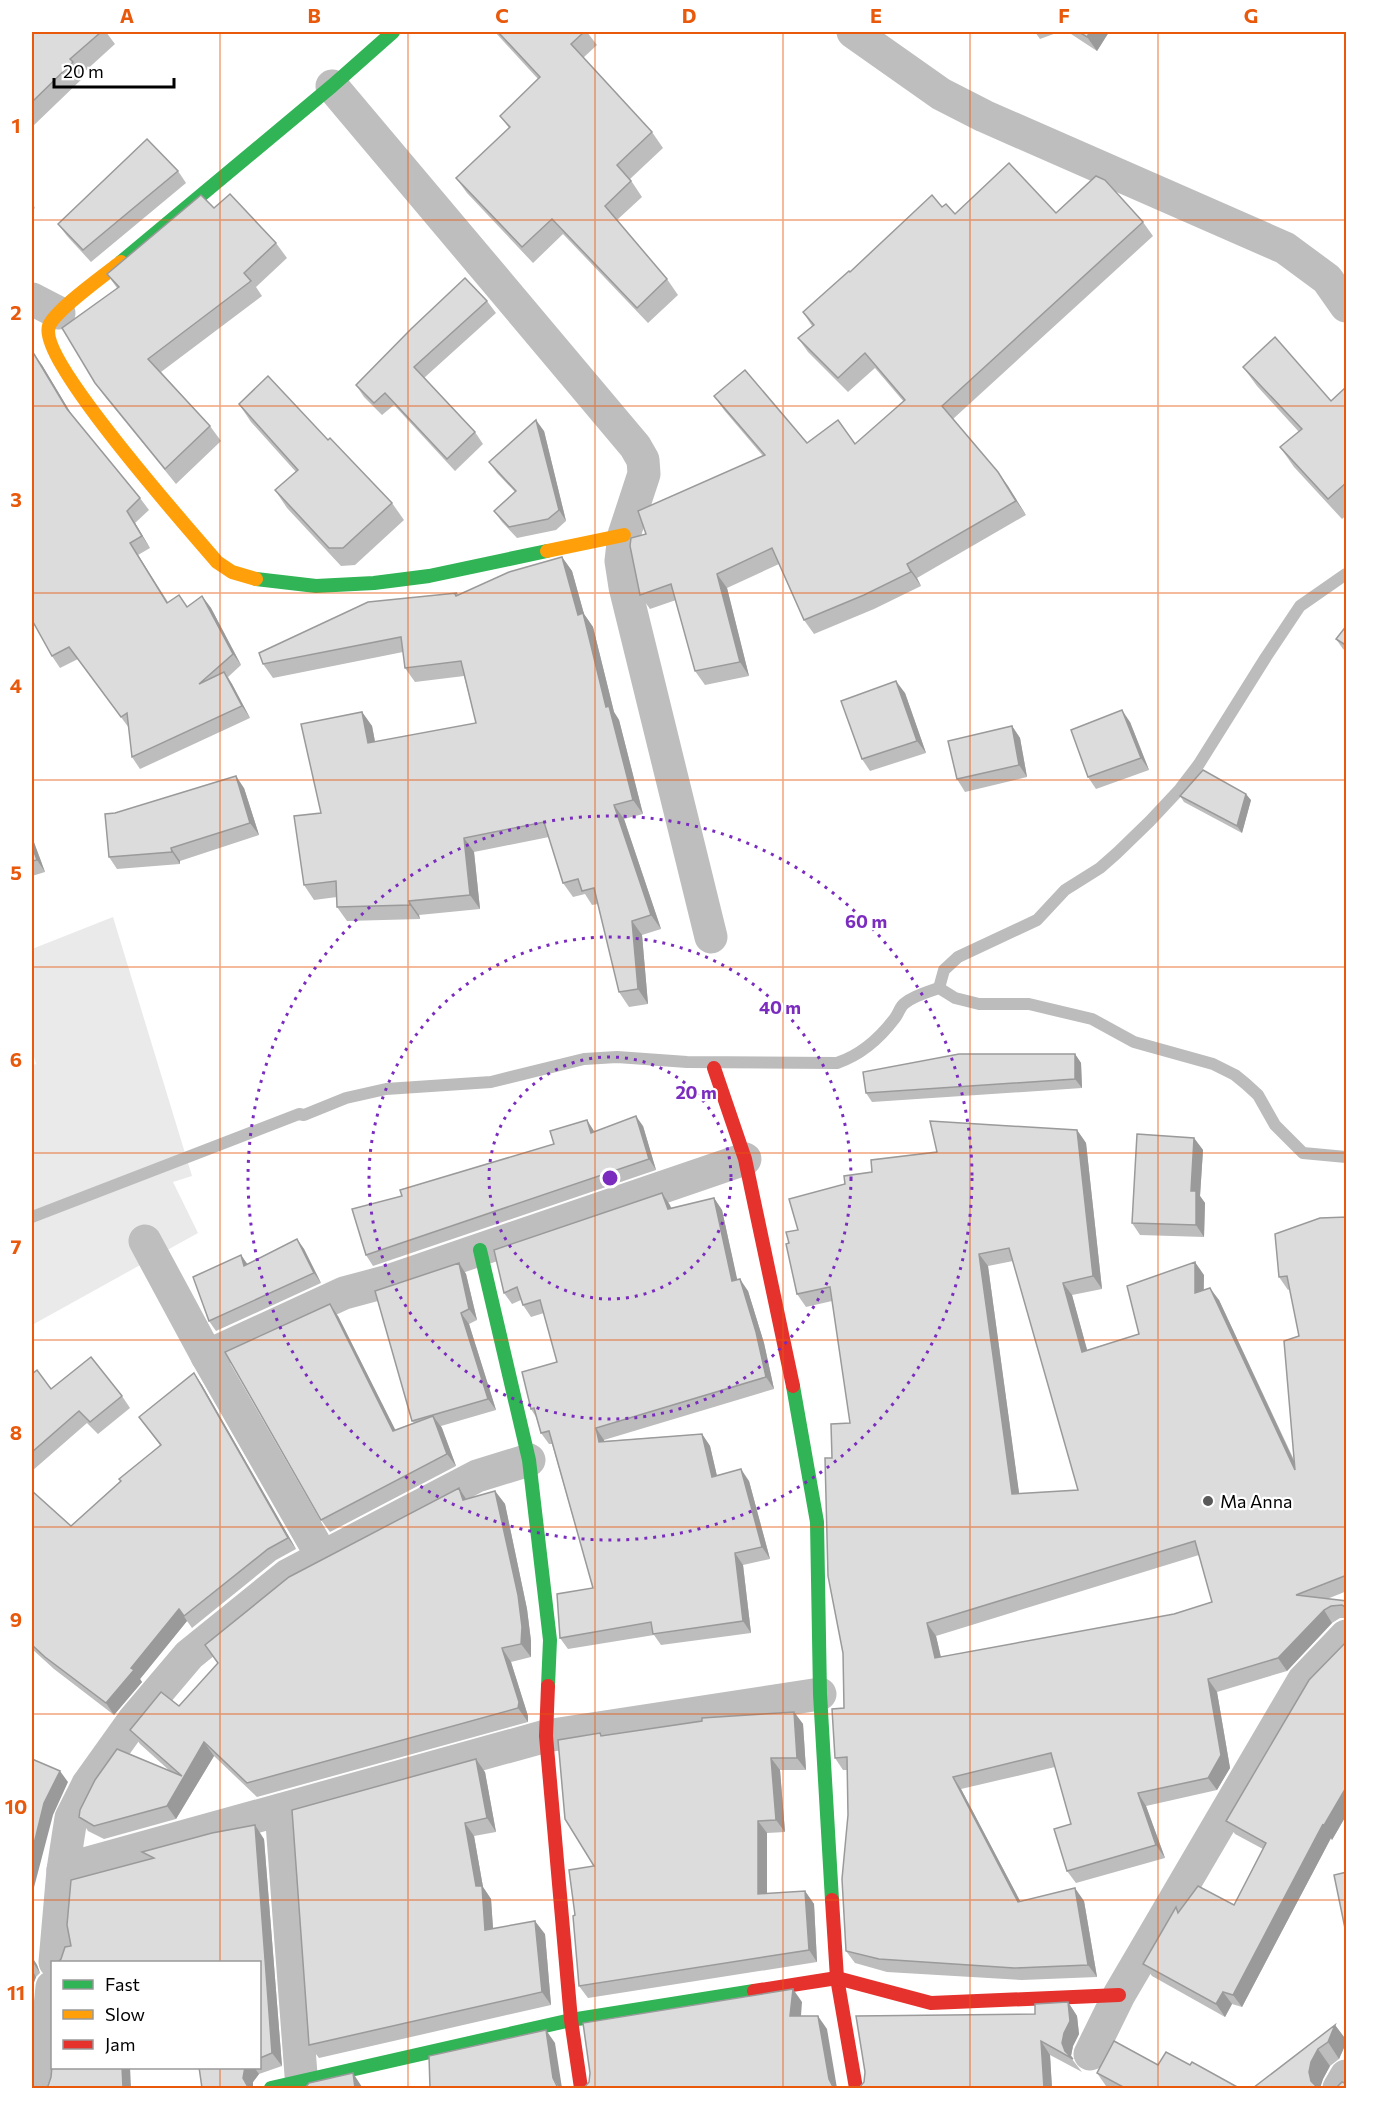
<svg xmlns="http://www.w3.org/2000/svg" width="1378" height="2120" font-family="Commissioner,sans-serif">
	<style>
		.green { fill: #eaeaea }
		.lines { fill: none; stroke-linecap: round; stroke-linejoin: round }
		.stream { stroke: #bcbcbc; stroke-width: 12 }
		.street { stroke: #bebebe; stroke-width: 33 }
		.fast { stroke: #30b455; stroke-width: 14 }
		.slow { stroke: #ff9f0a; stroke-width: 14 }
		.jam { stroke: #e5322d; stroke-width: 14 }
		.wall { fill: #bdbdbd; fill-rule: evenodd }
		.shaded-wall { fill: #9a9a9a }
		.building { fill: #dcdcdc; stroke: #9a9a9a; stroke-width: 1.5; fill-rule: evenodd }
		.grid { fill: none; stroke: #e8590c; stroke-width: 1.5; stroke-opacity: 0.55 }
		.ring { fill: none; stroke: #7b2cbf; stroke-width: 3; stroke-dasharray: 3 6 }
		.poi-dot { fill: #595959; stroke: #fff; stroke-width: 2 }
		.labels { text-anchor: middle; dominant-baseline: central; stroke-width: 4.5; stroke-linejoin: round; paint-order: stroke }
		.poi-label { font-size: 18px; fill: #000; stroke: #fff; text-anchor: start }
		.centre { fill: #7b2cbf; stroke: #fff; stroke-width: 3 }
		.ring-label { font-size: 18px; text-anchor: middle; font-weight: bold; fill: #7b2cbf; stroke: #fff; stroke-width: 4.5; stroke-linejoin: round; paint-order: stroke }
		.neatline { fill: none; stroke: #e8590c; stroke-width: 2 }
		.grid-label { font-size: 20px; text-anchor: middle; font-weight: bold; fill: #e8590c }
	</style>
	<rect width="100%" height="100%" fill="#fff"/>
	<path class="green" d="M113 917 192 1176 173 1182 198 1233 32 1325V1065L36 1064 32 1049V949Z"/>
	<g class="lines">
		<g class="stream">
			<path d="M939 988 944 970 958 957 1037 920 1065 890 1100 868 1117 853 1150 821 1180 789 1199 764 1266 657 1300 606 1346 574"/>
			<path d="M32 1217 299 1114 304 1115 346 1098 386 1089 491 1082 584 1059 617 1057 687 1062 837 1063C861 1055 880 1038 895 1018 899 1013 900 1006 905 1003 915 995 928 992 939 988L955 998 979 1004H1029L1092 1019 1134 1042 1213 1064 1235 1075 1246 1084 1258 1095 1275 1125 1303 1153 1346 1157"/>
		</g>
		<g class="street">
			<path d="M853 32 941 94 984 116 1285 248 1327 279 1346 306"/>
			<path d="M332 86 635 446 643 460 644 474 624 535 621 561 625 587 711 937"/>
			<path d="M32 299 59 313"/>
			<path d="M145 1241 207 1356 323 1558"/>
			<path d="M207 1356 344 1293 385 1282 745 1159"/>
			<path d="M281 1810 302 2088"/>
			<path d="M63 1870 546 1736 820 1694"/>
			<path d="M55 1962 63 1870 71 1818 88 1784 133 1721 189 1655 288 1575 477 1476 529 1460"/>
			<path d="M1090 2054 1119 1995 1303 1681 1346 1636"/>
			<path d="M42 2088 52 1987"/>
			<path d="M1339 2088 1346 2076"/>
		</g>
		<g class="fast">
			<path d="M121 262 332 86 393 32"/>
			<path d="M256 579 316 586 374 583 429 576 547 551"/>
			<path d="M480 1250 529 1460 550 1640 548 1686"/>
			<path d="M793 1386 817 1522 820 1694 832 1900"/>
			<path d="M271 2088 571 2020 754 1991"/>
		</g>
		<g class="slow">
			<path d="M121 262C106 274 55 310 49 326 37 359 190 530 217 562L232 572 256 579"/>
			<path d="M547 551 624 535"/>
		</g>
		<g class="jam">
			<path d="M714 1068 745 1159 793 1386"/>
			<path d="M548 1686 546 1736 571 2020 581 2088"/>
			<path d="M832 1900 837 1978 856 2088"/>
			<path d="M754 1991 837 1978 931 2003 1119 1995"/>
		</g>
	</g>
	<g class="wall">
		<path d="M32 32H106L115 44 82 74 84 77 32 127Z"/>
		<path d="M495 32H587L597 45 583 58 652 132 663 148 630 179 642 197 617 220 667 279 678 295 648 323 563 234 533 263 467 193 456 178 509 128 500 116 538 79Z"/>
		<path d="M1035 32H1059L1040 39Z"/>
		<path d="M1068 32H1109L1097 51Z"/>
		<path d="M178 171 186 183 91 262 67 236 58 224Z"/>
		<path d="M32 202 35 208 32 211Z"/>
		<path d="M942 207 955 214 1056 213 1143 222 1153 236 953 419 998 472 1026 515 917 578 921 586 874 609 814 634 804 620 779 564 727 588 749 676 705 685 695 671 676 600 650 609 640 595 646 534 763 456 724 410 714 396 807 443 855 444 904 402 875 368 848 392 808 352 798 338 812 326 803 312 850 272Z"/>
		<path d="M214 208 276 243 287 258 256 287 262 296 161 372 210 426 221 441 176 484 106 398 95 383 117 288 107 274Z"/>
		<path d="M487 301 496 313 424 378 475 432 483 444 455 471 394 405 382 415 364 397 356 385Z"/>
		<path d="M42 365 71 414 140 498 149 510 135 523 150 548 138 555 168 602 187 607 202 596 211 608 241 665 228 677 232 684 250 718 140 769 132 757 129 728 78 659 60 668 52 656Z"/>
		<path d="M1243 367 1331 401 1347 388V515L1342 519 1294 467 1280 447 1299 432 1257 386Z"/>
		<path d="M239 404 328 440 392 503 404 520 355 565 341 566 287 508 275 490 296 472 251 422Z"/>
		<path d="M544 431 566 521 556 530 517 538 502 522 494 511 515 492 497 473 489 462Z"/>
		<path d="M562 557 572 571 584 614 593 627 614 712 619 720 643 814 624 819 661 929 642 935 648 1004 629 1007 619 992 598 904 592 905 585 894 573 897 563 883 549 837 474 852 480 909 419 915 420 919 347 921 337 907V897L314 900 304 885 321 813 362 712 372 726 375 742 476 723 464 676 415 682 405 668 403 652 273 678 263 664 457 593 459 595Z"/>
		<path d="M1347 625V652L1343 649 1336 639Z"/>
		<path d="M905 693 926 753 870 771 862 759Z"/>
		<path d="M1130 722 1149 770 1096 789 1088 777Z"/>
		<path d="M1012 726 1020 738 1027 777 965 792 957 779Z"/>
		<path d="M244 788 259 835 180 861V864L117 869 109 857 115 813Z"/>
		<path d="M1180 796 1251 800 1242 833 1184 802Z"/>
		<path d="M32 837 45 872 32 876Z"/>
		<path d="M1075 1054 1081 1063 1082 1088 872 1102 866 1093Z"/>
		<path d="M643 1126 656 1170 373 1266 366 1255 595 1131Z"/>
		<path d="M1077 1130 1086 1143 1102 1289 1072 1295 1087 1350 1139 1334 1204 1275V1290L1219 1300 1295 1462 1299 1336 1290 1289 1288 1290 1279 1277 1347 1217V1591L1327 1599 1347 1601V1618H1340L1332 1623 1287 1671 1217 1692 1230 1768 1217 1790 1146 1806 1165 1858 1076 1883 1067 1871 1071 1824 1055 1767 961 1789 1020 1901H1084L1097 1977 1022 1980 887 1972 855 1963 846 1951 848 1815 847 1770H843L835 1758 844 1708 843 1653 832 1458 850 1423 832 1301 806 1307 797 1294 789 1243 798 1230 845 1184 872 1172 937 1152ZM1013 1261 1078 1490 1019 1494 988 1266ZM1199 1555 1212 1602 1174 1614 941 1657 936 1636Z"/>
		<path d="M1194 1138 1203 1150 1200 1196 1205 1203 1204 1237 1140 1235 1132 1223Z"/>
		<path d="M662 1193 671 1208 714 1198 722 1210 737 1280 748 1291 764 1343 774 1389 604 1440V1441L702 1434 710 1446 717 1476 749 1481 770 1559 743 1565 751 1633 661 1645 654 1635 568 1649 560 1638 593 1588 552 1444H549L541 1433 536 1417 531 1409 557 1362 544 1313 531 1317 523 1305 521 1300 512 1304 504 1293Z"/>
		<path d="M297 1239 304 1249 321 1283 216 1331 209 1321 241 1255 247 1264Z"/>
		<path d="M459 1263 466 1274 477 1320 469 1324 496 1410 441 1426 456 1466 330 1532 321 1520 338 1316 395 1430 414 1423 412 1421Z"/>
		<path d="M194 1373 202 1385 296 1549 276 1560 192 1628 187 1621 140 1679 142 1682 114 1715 54 1669 32 1649V1491L71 1526 160 1445 139 1417Z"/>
		<path d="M32 1374 51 1389 122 1396 130 1408 98 1434 87 1423 32 1471Z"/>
		<path d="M495 1491 505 1504 527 1609 531 1641V1657L511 1662 528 1716V1722L257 1797 214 1756 176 1819 104 1839 88 1831 79 1817 171 1772 140 1744 130 1730 179 1706 466 1499Z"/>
		<path d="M1347 1641V1814L1332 1840 1331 1838 1242 2007 1232 2004 1225 2017 1152 1976 1143 1964 1179 1911 1234 1905 1263 1849 1235 1834 1226 1821Z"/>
		<path d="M794 1712 803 1724 806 1770H780L785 1832 767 1833V1894L805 1891 814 1904 817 1962 588 1998 579 1986 575 1915 594 1866 602 1736Z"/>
		<path d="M485 1772 496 1832 474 1836 483 1887 491 1899 493 1929 545 1934 551 2005 319 2058 309 2045Z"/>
		<path d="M264 1839 282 2066 259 2074 253 2082 199 2067H260V1962L61 1959 71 1946 148 1860 142 1852Z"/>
		<path d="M32 1957 37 1965 40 1973 36 1977 33 1985 32 2004Z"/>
		<path d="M1068 2002 1077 2016 1079 2034 1073 2046 1071 2056 1072 2059 1082 2072 1050 2055 1052 2088H859L1035 2014Z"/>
		<path d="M1335 2025 1347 2041 1339 2059 1330 2066 1323 2079 1320 2088H1253Z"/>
		<path d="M1158 2065H1190L1239 2088H1111L1106 2086 1097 2073Z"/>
	</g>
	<g class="shaded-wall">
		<path d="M1090 32H1109L1097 51 1087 37Z"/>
		<path d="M34 354 42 365 75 420 67 409Z"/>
		<path d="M536 420 544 431 566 521 559 510Z"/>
		<path d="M998 472 1008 486 1026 515 1016 501Z"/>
		<path d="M127 511 135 523 150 548 142 536Z"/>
		<path d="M130 543 138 555 175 615 167 603Z"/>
		<path d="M562 557 572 571 584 614 593 627 614 712 619 720 643 814 633 800 578 615Z"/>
		<path d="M907 564 917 578 921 586 911 572Z"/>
		<path d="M717 574 727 588 749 676 740 662Z"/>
		<path d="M202 596 211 608 241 665 233 654Z"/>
		<path d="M224 672 232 684 250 718 242 706Z"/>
		<path d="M896 681 905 693 926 753 917 741Z"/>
		<path d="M1122 710 1130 722 1149 770 1141 758Z"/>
		<path d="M362 712 372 726 378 757 368 743Z"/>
		<path d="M1012 726 1020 738 1027 777 1019 765Z"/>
		<path d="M236 776 244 788 259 835 250 823Z"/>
		<path d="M1246 794 1251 800 1242 833 1237 826Z"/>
		<path d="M614 805 624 819 661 929 651 915Z"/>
		<path d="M32 837 45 872 37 860 32 846Z"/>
		<path d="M464 838 474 852 480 909 470 895Z"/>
		<path d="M171 848 180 861V864L172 852Z"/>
		<path d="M409 901 419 915 420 919 410 905Z"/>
		<path d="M632 921 642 935 648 1004 638 989Z"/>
		<path d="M1075 1054 1081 1063 1082 1088 1075 1079Z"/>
		<path d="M636 1116 643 1126 656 1170 649 1159Z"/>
		<path d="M587 1120 594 1131 598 1143 591 1133Z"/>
		<path d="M1077 1130 1086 1143 1102 1289 1093 1276Z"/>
		<path d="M1194 1138 1203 1150 1200 1196 1205 1203 1204 1237 1196 1225 1191 1191Z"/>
		<path d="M662 1193 670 1205 676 1220 668 1209Z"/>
		<path d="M714 1198 722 1210 740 1292 732 1281Z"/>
		<path d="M297 1239 304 1249 321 1283 314 1273Z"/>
		<path d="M979 1254 988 1266 1021 1507 1012 1494Z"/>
		<path d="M241 1255 248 1265 244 1266Z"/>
		<path d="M1195 1262 1204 1275 1203 1305 1195 1293Z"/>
		<path d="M459 1263 466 1274 477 1320 469 1309Z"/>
		<path d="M740 1279 748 1291 764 1343 774 1389 766 1377Z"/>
		<path d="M1063 1283 1072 1295 1091 1364 1082 1352Z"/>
		<path d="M1210 1288 1219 1300 1304 1483 1295 1470Z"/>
		<path d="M330 1304 338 1316 402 1443 393 1431Z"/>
		<path d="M461 1313 469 1324 496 1410 488 1399Z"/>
		<path d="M194 1373 202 1385 296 1549 288 1538Z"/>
		<path d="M433 1416 442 1428 456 1466 447 1454Z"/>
		<path d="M596 1428 604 1440 607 1453 599 1442Z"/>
		<path d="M702 1434 710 1446 720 1489 712 1477Z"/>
		<path d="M741 1469 749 1481 770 1559 762 1547Z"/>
		<path d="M459 1488 468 1502 463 1500Z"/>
		<path d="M495 1491 505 1504 527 1609 531 1641V1657L521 1644Z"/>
		<path d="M735 1553 743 1565 751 1633 743 1621Z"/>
		<path d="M179 1609 187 1621 140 1679 142 1682 114 1715 106 1703 131 1668Z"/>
		<path d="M1324 1610 1332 1623 1287 1671 1278 1658Z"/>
		<path d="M927 1623 936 1636 944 1671 935 1658Z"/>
		<path d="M502 1648 511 1662 528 1716V1722L518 1708Z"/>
		<path d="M1208 1679 1217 1692 1230 1768 1217 1790 1208 1778Z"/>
		<path d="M794 1712 803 1724 806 1770 797 1758Z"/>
		<path d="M204 1742 214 1756 176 1819 167 1806Z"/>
		<path d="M771 1758 780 1770 785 1832 776 1820Z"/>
		<path d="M476 1759 485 1772 496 1832 487 1818Z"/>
		<path d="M60 1771 68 1782 53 1815 32 1895V1852L44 1803Z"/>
		<path d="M953 1777 961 1789 1027 1914 1018 1902Z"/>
		<path d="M1347 1786V1814L1332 1840 1331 1838 1242 2007 1233 1995 1323 1824Z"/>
		<path d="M1138 1793 1146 1806 1165 1858 1156 1845Z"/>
		<path d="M758 1821 767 1833V1907L758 1894Z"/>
		<path d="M465 1823 474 1836 483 1887 491 1899 494 1943 485 1930 476 1886Z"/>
		<path d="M255 1825 264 1839 282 2066 272 2053Z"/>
		<path d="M1075 1888 1084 1901 1097 1977 1088 1965Z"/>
		<path d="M805 1891 814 1904 817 1962 809 1950Z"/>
		<path d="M535 1921 545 1934 551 2005 542 1992Z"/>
		<path d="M32 1957 37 1965 40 1973 32 1961Z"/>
		<path d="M32 1969 36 1977 33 1985 32 2004Z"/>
		<path d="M793 1989 802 2002 800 2029 790 2016Z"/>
		<path d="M1223 1992 1232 2004 1225 2017 1216 2004Z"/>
		<path d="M1068 2002 1077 2016 1079 2034 1073 2046 1071 2056 1073 2059 1065 2051 1062 2043Z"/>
		<path d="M818 2016 827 2029 837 2088H834L829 2079Z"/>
		<path d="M1335 2025 1347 2041 1339 2059 1328 2042Z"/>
		<path d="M546 2030 555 2043 562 2088H559L553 2078Z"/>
		<path d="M1041 2041 1050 2055 1052 2088H1044Z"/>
		<path d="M1318 2049 1330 2066 1323 2079 1320 2088H1317L1311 2081 1309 2072 1311 2062Z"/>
		<path d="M122 2067H130L131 2088H123Z"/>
		<path d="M245 2067H254L259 2074 253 2082V2088H249L243 2078Z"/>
		<path d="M353 2073 362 2087V2088H355Z"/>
	</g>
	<g class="building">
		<path d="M32 32H101L70 59 73 62 32 102Z"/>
		<path d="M498 32H584L571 44 652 132 617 165 631 181 605 206 667 279 637 308 552 219 522 247 456 178 510 127 500 116 540 77Z"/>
		<path d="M1079 32H1090L1087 37Z"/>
		<path d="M147 139 178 171 83 250 58 224Z"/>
		<path d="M1009 163 1056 213 1096 176 1105 180 1143 222 942 406 998 472 1016 501 907 564 911 572 864 595 804 620 772 548 717 574 740 662 695 671 671 584 640 595 630 546 631 538 646 534 638 511 765 455 714 396 745 370 807 443 838 420 855 444 905 400 865 353 838 378 798 338 814 325 803 312 849 271 850 272 932 195 942 207 946 204 955 214Z"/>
		<path d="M230 194 276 243 244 273 251 281 148 359 210 426 165 469 95 383 62 328 119 287 107 274 201 195 214 208Z"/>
		<path d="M465 278 487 301 414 367 475 432 447 459 385 393 374 403 356 385 411 329Z"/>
		<path d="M1275 337 1331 401 1346 387 1347 388V482L1328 499 1280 447 1302 429 1243 367Z"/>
		<path d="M34 354 67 409 140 498 127 511 142 536 130 543 167 603 179 595 187 607 202 596 233 654 199 684 224 672 242 706 132 757 127 713 121 717 69 647 52 656 32 620V355Z"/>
		<path d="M268 376 328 440 330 438 392 503 343 548H329L275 490 298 470 239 404Z"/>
		<path d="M536 420 559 510 548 519 509 527 494 511 516 491 489 462Z"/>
		<path d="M562 557 578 615 583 613 606 707 609 706 633 800 614 805 651 915 632 921 638 989 619 992 594 888 582 891 578 879 563 883 544 822 464 838 470 895 409 901 410 905 337 907 336 881 304 885 294 816 321 813 301 724 362 712 368 743 476 723 461 661 405 668 401 637 263 664 259 653 368 602 457 593 455 594 456 596 509 572Z"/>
		<path d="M1347 625V646L1336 639Z"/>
		<path d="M896 681 917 741 862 759 841 701Z"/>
		<path d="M1122 710 1141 758 1088 777 1071 730Z"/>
		<path d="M1012 726 1019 765 957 779 948 741Z"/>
		<path d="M1203 770 1246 794 1237 826 1180 796Z"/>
		<path d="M236 776 250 823 171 848 172 852 109 857 105 814 115 813Z"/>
		<path d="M32 846 37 860 32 861Z"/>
		<path d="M959 1054H1075V1079L866 1093 863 1072Z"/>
		<path d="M636 1116 649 1159 366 1255 352 1209 402 1196 400 1190 554 1144 550 1131 587 1120 591 1133Z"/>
		<path d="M930 1121 1077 1130 1093 1276 1063 1283 1082 1352 1139 1334 1127 1286 1195 1262V1293L1210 1288 1295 1470 1284 1341 1299 1336 1287 1276 1279 1277 1275 1234 1320 1218 1347 1217V1575L1296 1595 1347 1601V1608L1342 1605 1331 1606 1324 1610 1278 1658 1208 1679 1221 1755 1208 1778 1138 1793 1156 1845 1067 1871 1054 1829 1071 1824 1051 1753 953 1777 1018 1902 1075 1888 1088 1965 1014 1968 879 1959 846 1951 842 1879 848 1815 847 1757 835 1758 832 1709 844 1708 843 1653 828 1576 825 1458H832L831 1424 850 1423 830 1287 797 1294 786 1244 789 1243 786 1232 798 1230 789 1199 845 1184 844 1176 872 1172 871 1160 937 1152ZM1009 1248 1078 1490 1012 1494 979 1254ZM1195 1541 1212 1602 1174 1614 935 1658 927 1623Z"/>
		<path d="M1137 1134 1194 1138 1191 1191H1196V1225L1132 1223Z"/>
		<path d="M662 1193 668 1209 714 1198 732 1281 740 1279 756 1332 766 1377 596 1428 599 1442 702 1434 712 1477 741 1469 762 1547 735 1553 743 1621 653 1634 651 1622 560 1638 557 1594 593 1588 549 1431 541 1433 534 1408 531 1409 522 1372 557 1362 540 1300 523 1305 517 1287 504 1293 494 1250Z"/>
		<path d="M297 1239 314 1273 209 1321 193 1277 241 1255 244 1266Z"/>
		<path d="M459 1263 469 1309 461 1313 488 1399 412 1421 375 1291Z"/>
		<path d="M330 1304 393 1431 433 1416 447 1454 321 1520 225 1352Z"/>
		<path d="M91 1357 122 1396 90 1422 79 1411 32 1452V1374L37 1370 51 1389Z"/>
		<path d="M194 1373 288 1538 268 1549 184 1616 179 1609 131 1668 134 1670 106 1703 45 1657 32 1645V1491L71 1526 121 1481 119 1479 161 1445 139 1417Z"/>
		<path d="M459 1488 463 1500 495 1491 518 1595 522 1627 521 1644 502 1648 519 1702 518 1708 247 1783 204 1742 167 1806 94 1826 79 1817 80 1810 95 1780 117 1749 182 1776 130 1730 161 1692 179 1706 218 1663 205 1645 289 1577Z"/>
		<path d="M1347 1641V1786L1323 1827V1824L1233 1995 1223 1992 1216 2004 1143 1964 1176 1907 1178 1913 1198 1886 1234 1905 1266 1843 1226 1821 1309 1680Z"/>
		<path d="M794 1712 797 1758H771L776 1820 758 1821V1894L805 1891 809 1950 579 1986 573 1916 575 1915 569 1870 594 1866 565 1819 558 1740 600 1733 601 1736 702 1721V1718Z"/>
		<path d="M32 1759 60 1771 44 1803 32 1852Z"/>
		<path d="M476 1759 487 1818 465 1823 476 1886H482L485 1930 535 1921 542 1992 309 2045 292 1810Z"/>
		<path d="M255 1825 272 2053 260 2058V1962H58L61 1959 65 1947 71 1946 67 1925 71 1880 154 1858 142 1852 212 1833Z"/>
		<path d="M1347 1872V1938L1334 1875Z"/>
		<path d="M793 1989 790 2016H818L829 2079 833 2087 835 2088H584L589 2082 590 2073 583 2023Z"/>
		<path d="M1068 2002 1070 2021 1064 2033 1062 2043 1065 2051 1073 2059 1041 2041 1044 2088H859L864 2082 865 2072 856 2016 1035 2014V2004Z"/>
		<path d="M1335 2025 1328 2042 1318 2049 1311 2062 1309 2072 1311 2081 1317 2087 1323 2088H1253Z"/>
		<path d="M546 2030 553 2078 557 2086 560 2088H430L429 2056Z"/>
		<path d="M1114 2041 1158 2065 1166 2052 1190 2065 1192 2062 1239 2088H1125L1097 2073Z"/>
		<path d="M52 2066V2067H122L123 2088H45L48 2086 51 2077Z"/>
		<path d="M199 2067H245L243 2078 248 2087 250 2088H202Z"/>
		<path d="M353 2073 355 2088H305L309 2083Z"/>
		<path d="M1342 2082 1347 2084V2088H1333H1336Z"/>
	</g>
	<path class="grid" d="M220 32V1962M408 32V2088M595 32V2088M783 32V2088M970 32V2088M1158 32V2088M32 220H1346M32 406H1346M32 593H1346M32 780H1346M32 967H1346M32 1153H1346M32 1340H1346M32 1527H1346M32 1714H1346M32 1900H1346M220 2068V2088"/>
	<g class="ring">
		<circle cx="610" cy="1178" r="121"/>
		<circle cx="610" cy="1178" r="241"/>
		<circle cx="610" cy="1178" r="362"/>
	</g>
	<circle class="poi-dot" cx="1208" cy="1501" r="6"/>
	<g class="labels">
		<g class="poi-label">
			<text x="1220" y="1501">Ma Anna</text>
		</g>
	</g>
	<circle cx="610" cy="1178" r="9" class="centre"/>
	<g class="ring-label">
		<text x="866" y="928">60 m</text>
		<text x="780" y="1014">40 m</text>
		<text x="696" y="1099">20 m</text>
	</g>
	<rect width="1378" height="2120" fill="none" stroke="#ffffff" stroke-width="66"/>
	<rect x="51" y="1961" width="210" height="108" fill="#ffffff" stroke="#999999" stroke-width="1.5"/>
	<rect x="63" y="1980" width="30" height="9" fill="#30b455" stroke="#999999" stroke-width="1.5"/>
	<text x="105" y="1991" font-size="18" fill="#000000">Fast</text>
	<rect x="63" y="2010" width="30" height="9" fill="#ff9f0a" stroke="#999999" stroke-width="1.5"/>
	<text x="105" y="2021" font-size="18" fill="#000000">Slow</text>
	<rect x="63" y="2040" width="30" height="9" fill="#e5322d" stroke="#999999" stroke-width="1.5"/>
	<text x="105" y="2051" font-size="18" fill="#000000">Jam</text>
	<path d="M54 78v9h120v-9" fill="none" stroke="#000000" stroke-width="3"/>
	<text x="63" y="78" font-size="18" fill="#000000" stroke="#ffffff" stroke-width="4.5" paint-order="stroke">20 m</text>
	<rect x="33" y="33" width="1312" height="2054" class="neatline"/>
	<g class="grid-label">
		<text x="127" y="23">A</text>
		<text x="314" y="23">B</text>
		<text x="502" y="23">C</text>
		<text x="689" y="23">D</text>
		<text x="876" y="23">E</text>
		<text x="1064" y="23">F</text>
		<text x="1251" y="23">G</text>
		<text x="16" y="133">1</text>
		<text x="16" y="320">2</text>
		<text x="16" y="507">3</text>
		<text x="16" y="693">4</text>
		<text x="16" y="880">5</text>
		<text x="16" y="1067">6</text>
		<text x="16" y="1254">7</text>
		<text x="16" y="1440">8</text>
		<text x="16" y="1627">9</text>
		<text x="16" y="1814">10</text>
		<text x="16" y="2000">11</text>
	</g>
</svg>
